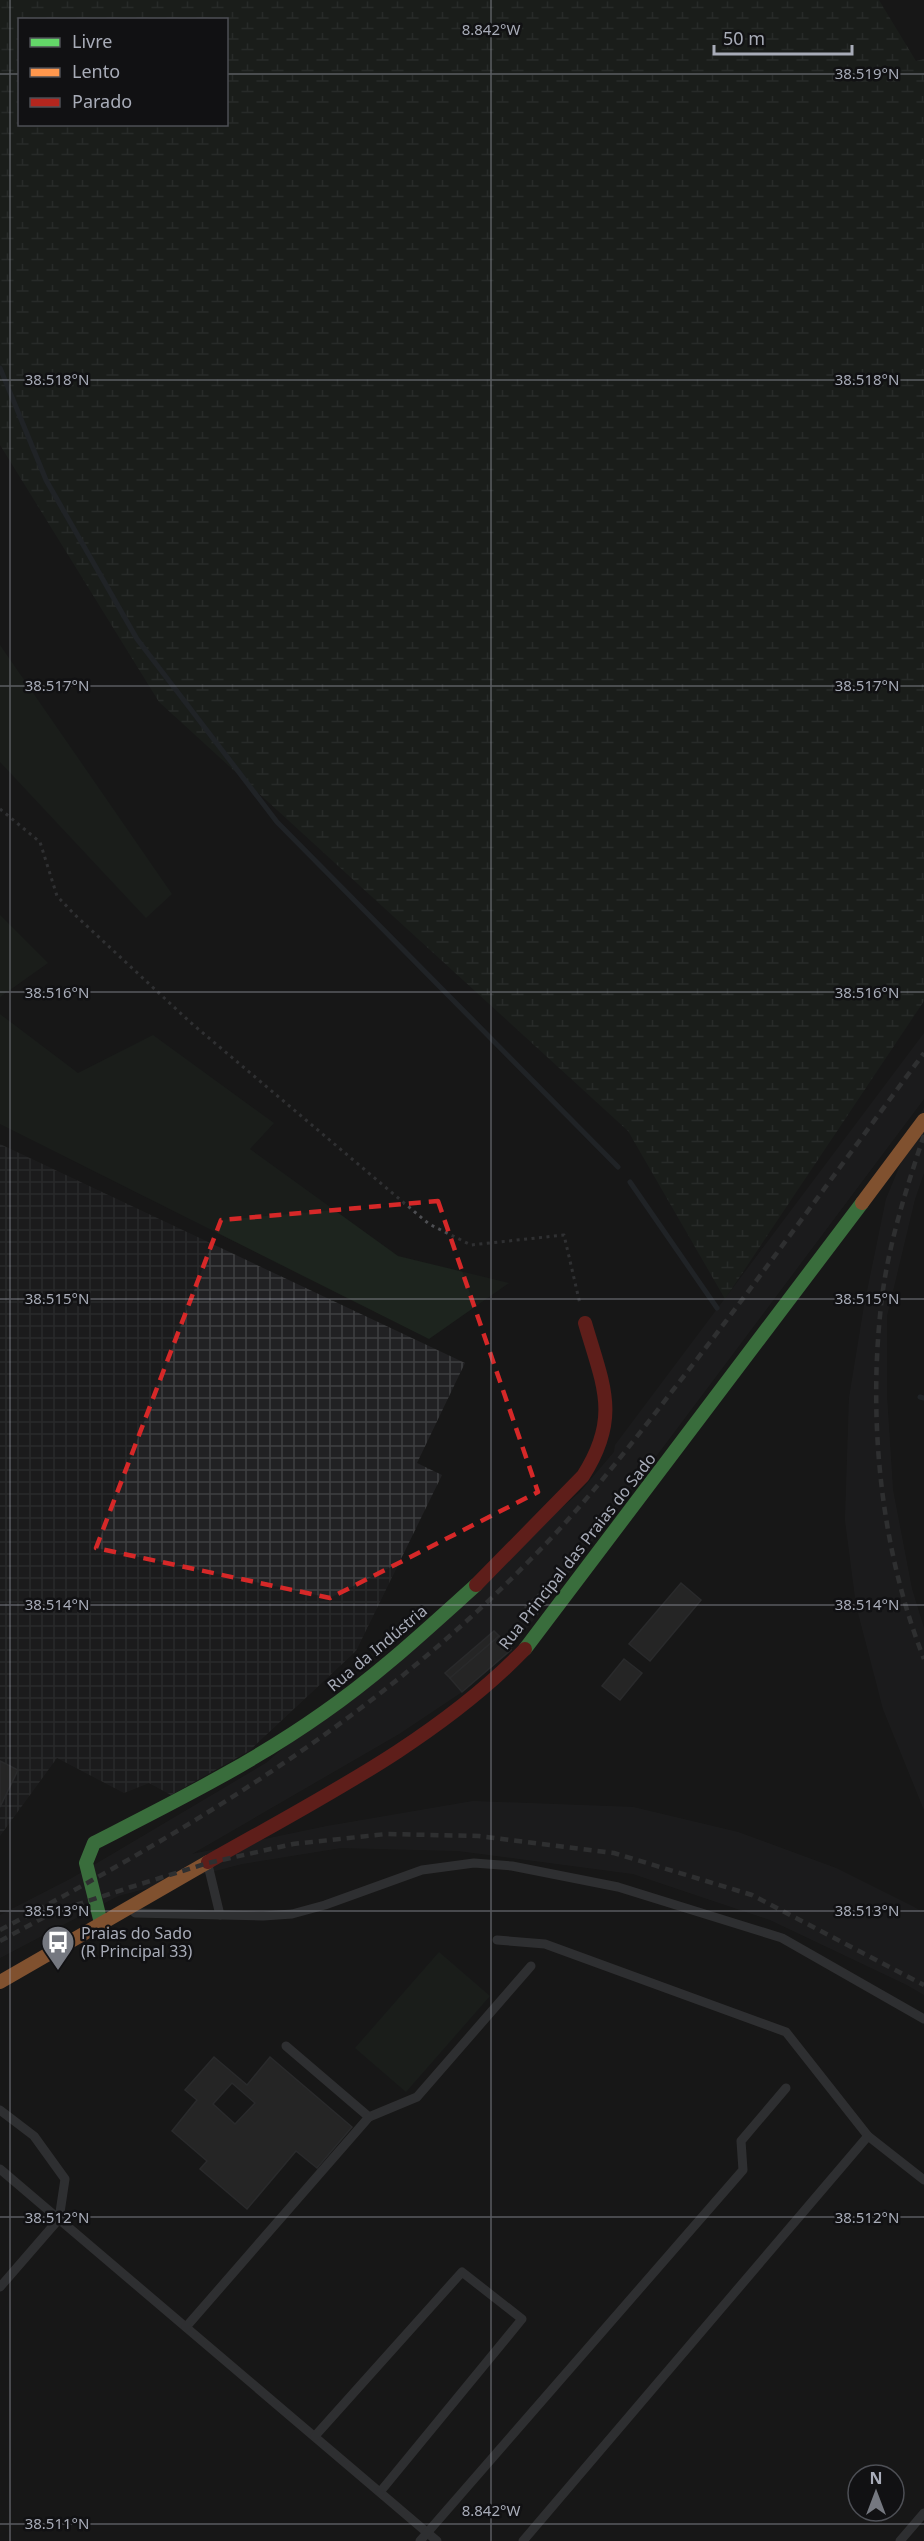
<svg xmlns="http://www.w3.org/2000/svg" width="924" height="2541" font-family="'Noto Sans',sans-serif">
	<style>
		.built { fill: #212123 }
		.industrial { fill: url(#industrial-grid) }
		.grass { fill: #1d241e }
		.wetland { fill: url(#wetland-marsh); fill-rule: evenodd }
		.lines { fill: none; stroke-linecap: round; stroke-linejoin: round }
		.stream { stroke: #2a3139; stroke-width: 5 }
		.building { fill: #353536; stroke: #3f4043; stroke-width: 1.5; fill-rule: evenodd }
		.path { stroke: #4d4e52; stroke-width: 3; stroke-dasharray: 3 4.5; stroke-linecap: butt }
		.lane { stroke: #4b4c50; stroke-width: 9 }
		.fast { stroke: #63d668; stroke-width: 14 }
		.slow { stroke: #ff974d; stroke-width: 14 }
		.jam { stroke: #b3261e; stroke-width: 14 }
		.rail { stroke: #4b4c4f; stroke-width: 4.5; stroke-dasharray: 8 6; stroke-linecap: butt }
		.marked { fill: none; stroke: #d62828; stroke-width: 4.5; stroke-dasharray: 12 8; stroke-linejoin: round }
		.ticks { fill: none; stroke: #a8acb8; stroke-width: 1.5; stroke-opacity: 0.45 }
		.labels { text-anchor: middle; dominant-baseline: central; stroke-width: 5; stroke-linejoin: round; paint-order: stroke }
		.street-label { font-size: 16px; fill: #a8acb8; stroke: #111113 }
		.poi-label { font-size: 16px; fill: #a8acb8; stroke: #111113; text-anchor: start }
		.ticks-label { font-size: 15px; text-anchor: middle; fill: #a8acb8; stroke: #111113; stroke-width: 5; stroke-linejoin: round; paint-order: stroke }
	</style>
	<defs>
		<pattern id="industrial-grid" width="8" height="8" patternUnits="userSpaceOnUse" patternTransform="scale(1.5)"><rect width="8" height="8" fill="#212123"/><path d="M0 4h8M4 0v8" fill="none" stroke="#3e3f41"/></pattern>
		<pattern id="wetland-marsh" width="20" height="14" patternUnits="userSpaceOnUse" patternTransform="scale(1.5)"><rect width="20" height="14" fill="#1d241e"/><path d="M1 5h8M5 5V1M11 12h8M15 12V8" fill="none" stroke="#3b413d"/></pattern>
	</defs>
	<rect width="100%" height="100%" fill="#171717"/>
	<g class="built">
		<path d="M924 1033V1099L511 1650 462 1692 399 1734 192 1854 327 1826 473 1801 633 1807 738 1832 836 1868 914 1907 924 1913V1995L907 1985 770 1920 633 1874 458 1851 341 1848 242 1864 118 1896 0 1958V1915L72 1878 266 1763 579 1493 614 1452 615 1445Z"/>
		<path d="M924 1107V1173L915 1199 887 1316V1396L893 1490 912 1589 924 1628V1810L883 1709 856 1605 845 1520 849 1398 864 1306 886 1199Z"/>
	</g>
	<path class="industrial" d="M0 1144 465 1363 417 1463 442 1475 356 1651 249 1751 171 1795 149 1783 124 1793 57 1758 0 1836Z"/>
	<g class="grass">
		<path d="M0 645 172 894 146 918 0 762Z"/>
		<path d="M0 915 48 963 0 997Z"/>
		<path d="M0 1014 78 1073 153 1035 274 1123 250 1149 398 1256 509 1283 429 1339 0 1124Z"/>
		<path d="M439 1952 490 1996 406 2092 355 2048Z"/>
	</g>
	<path class="wetland" d="M0 0H879L916 61 924 59V1001L725 1299 628 1131 159 702 0 445ZM20 20H226V124H20Z"/>
	<g class="lines">
		<g class="stream">
			<path d="M0 368 46 480 137 639 277 822 618 1167"/>
			<path d="M630 1182 717 1308"/>
			<path d="M920 1397 924 1398"/>
		</g>
	</g>
	<g class="building">
		<path d="M681 1583 701 1600 650 1661 629 1644Z"/>
		<path d="M549 1584 555 1590 535 1617 525 1607Z"/>
		<path d="M494 1631 499 1636 450 1678 445 1673Z"/>
		<path d="M499 1636 511 1650 462 1692 450 1678Z"/>
		<path d="M624 1659 642 1673 620 1700 602 1686Z"/>
		<path d="M0 1761 18 1770 0 1807Z"/>
		<path d="M214 2057 247 2085 270 2057 352 2127 317 2168 296 2151 247 2209 200 2169 207 2161 172 2131 197 2100 185 2090ZM232 2083 255 2103 235 2124 213 2104Z"/>
	</g>
	<g class="lines">
		<path class="path" d="M0 809 40 842 57 896 74 914 190 1022 429 1224 471 1245 564 1235 580 1304"/>
		<g class="lane">
			<path d="M208 1865 220 1915"/>
			<path d="M135 1913 263 1916 292 1914 325 1905 422 1870 474 1863 512 1866 618 1887 782 1938 924 2019"/>
			<path d="M497 1940 545 1944 786 2032 868 2136"/>
			<path d="M286 2046 369 2117 417 2097 531 1966"/>
			<path d="M0 2110 34 2136 65 2179 59 2219 0 2287"/>
			<path d="M0 2169 437 2541"/>
			<path d="M186 2327 369 2117"/>
			<path d="M315 2436 462 2272 522 2319 380 2492"/>
			<path d="M420 2541 743 2170 741 2141 786 2088"/>
			<path d="M523 2541 868 2136 924 2180"/>
			<path d="M900 2541 924 2513"/>
		</g>
		<g class="fast">
			<path d="M525 1649 862 1203"/>
			<path d="M101 1923 86 1863 94 1843C172 1803 251 1764 323 1713 378 1675 427 1629 476 1585"/>
		</g>
		<g class="slow">
			<path d="M862 1203 924 1120"/>
			<path d="M0 1982 208 1862"/>
		</g>
		<g class="jam">
			<path d="M476 1585 583 1476C621 1417 603 1385 585 1323"/>
			<path d="M208 1862C317 1800 437 1740 525 1649"/>
		</g>
		<g class="rail">
			<path d="M924 1135C906 1190 887 1248 881 1306 868 1423 881 1550 924 1659"/>
			<path d="M0 1930C192 1829 378 1716 530 1560 587 1503 635 1439 684 1376 766 1270 844 1161 924 1053"/>
			<path d="M0 1941 54 1912 131 1887 208 1863 293 1844 386 1834 479 1836 614 1853 752 1895 924 1985"/>
		</g>
	</g>
	<path d="M0 0H924V2541H0ZM438 1201 538 1492 330 1598 96 1548 221 1220Z" fill="#171717" fill-opacity=".55" fill-rule="evenodd"/>
	<path class="marked" d="M438 1201 538 1492 330 1598 96 1548 221 1220Z"/>
	<path class="ticks" d="M10 0V2541M491 0V2541M0 74H20M226 74H924M0 380H924M0 686H924M0 992H924M0 1299H924M0 1605H924M0 1911H924M0 2217H924M0 2524H924"/>
	<defs>
		<symbol id="bus-pin" viewBox="-11 -11 22 30"><path d="M0 17L-7.5 6A9.5 9.5 0 1 1 7.5 6Z" fill="#757880" stroke="#111113"/><path d="M-5-6H5V4H4V6H2V4H-2V6H-4V4H-5ZM-3.5-4V0h7V-4ZM-3.5 1.2v1.5H-2V1.2ZM2 1.2v1.5H3.5V1.2Z" fill="#fff"/></symbol>
	</defs>
	<g fill-rule="evenodd">
		<use href="#bus-pin" x="39" y="1923" width="38" height="52"/>
	</g>
	<g class="labels">
		<g class="street-label">
			<text transform="translate(577 1551) rotate(-52)">Rua Principal das Praias do Sado</text>
			<text transform="translate(377 1648) rotate(-40)">Rua da Indústria</text>
		</g>
		<g class="poi-label">
			<text x="81" y="1933">Praias do Sado<tspan x="81" dy="18">(R Principal 33)</tspan></text>
		</g>
	</g>
	<g class="ticks-label">
		<text x="491" y="35">8.842°W</text>
		<text x="867" y="79">38.519°N</text>
		<text x="57" y="385">38.518°N</text>
		<text x="867" y="385">38.518°N</text>
		<text x="57" y="691">38.517°N</text>
		<text x="867" y="691">38.517°N</text>
		<text x="57" y="998">38.516°N</text>
		<text x="867" y="998">38.516°N</text>
		<text x="57" y="1304">38.515°N</text>
		<text x="867" y="1304">38.515°N</text>
		<text x="57" y="1610">38.514°N</text>
		<text x="867" y="1610">38.514°N</text>
		<text x="57" y="1916">38.513°N</text>
		<text x="867" y="1916">38.513°N</text>
		<text x="57" y="2223">38.512°N</text>
		<text x="867" y="2223">38.512°N</text>
		<text x="491" y="2516">8.842°W</text>
		<text x="57" y="2529">38.511°N</text>
	</g>
	<rect x="18" y="18" width="210" height="108" fill="#111113" stroke="#4d4f55" stroke-width="1.5"/>
	<rect x="30" y="38" width="30" height="9" fill="#63d668" stroke="#4d4f55" stroke-width="1.5"/>
	<text x="72" y="48" font-size="18" fill="#a8acb8">Livre</text>
	<rect x="30" y="68" width="30" height="9" fill="#ff974d" stroke="#4d4f55" stroke-width="1.5"/>
	<text x="72" y="78" font-size="18" fill="#a8acb8">Lento</text>
	<rect x="30" y="98" width="30" height="9" fill="#b3261e" stroke="#4d4f55" stroke-width="1.5"/>
	<text x="72" y="108" font-size="18" fill="#a8acb8">Parado</text>
	<g transform="translate(876 2493)"><circle r="28" fill="#111113" stroke="#4d4f55" stroke-width="1.5"/>
	<path d="M0-4.5L10 22L0 15L-10 22Z" fill="#757880"/>
	<text y="-9" font-size="16" font-weight="bold" text-anchor="middle" fill="#a8acb8">N</text>
	</g>
	<path d="M714 45v9h138v-9" fill="none" stroke="#a8acb8" stroke-width="3"/>
	<text x="723" y="45" font-size="18" fill="#a8acb8" stroke="#111113" stroke-width="4.5" paint-order="stroke">50 m</text>
</svg>
